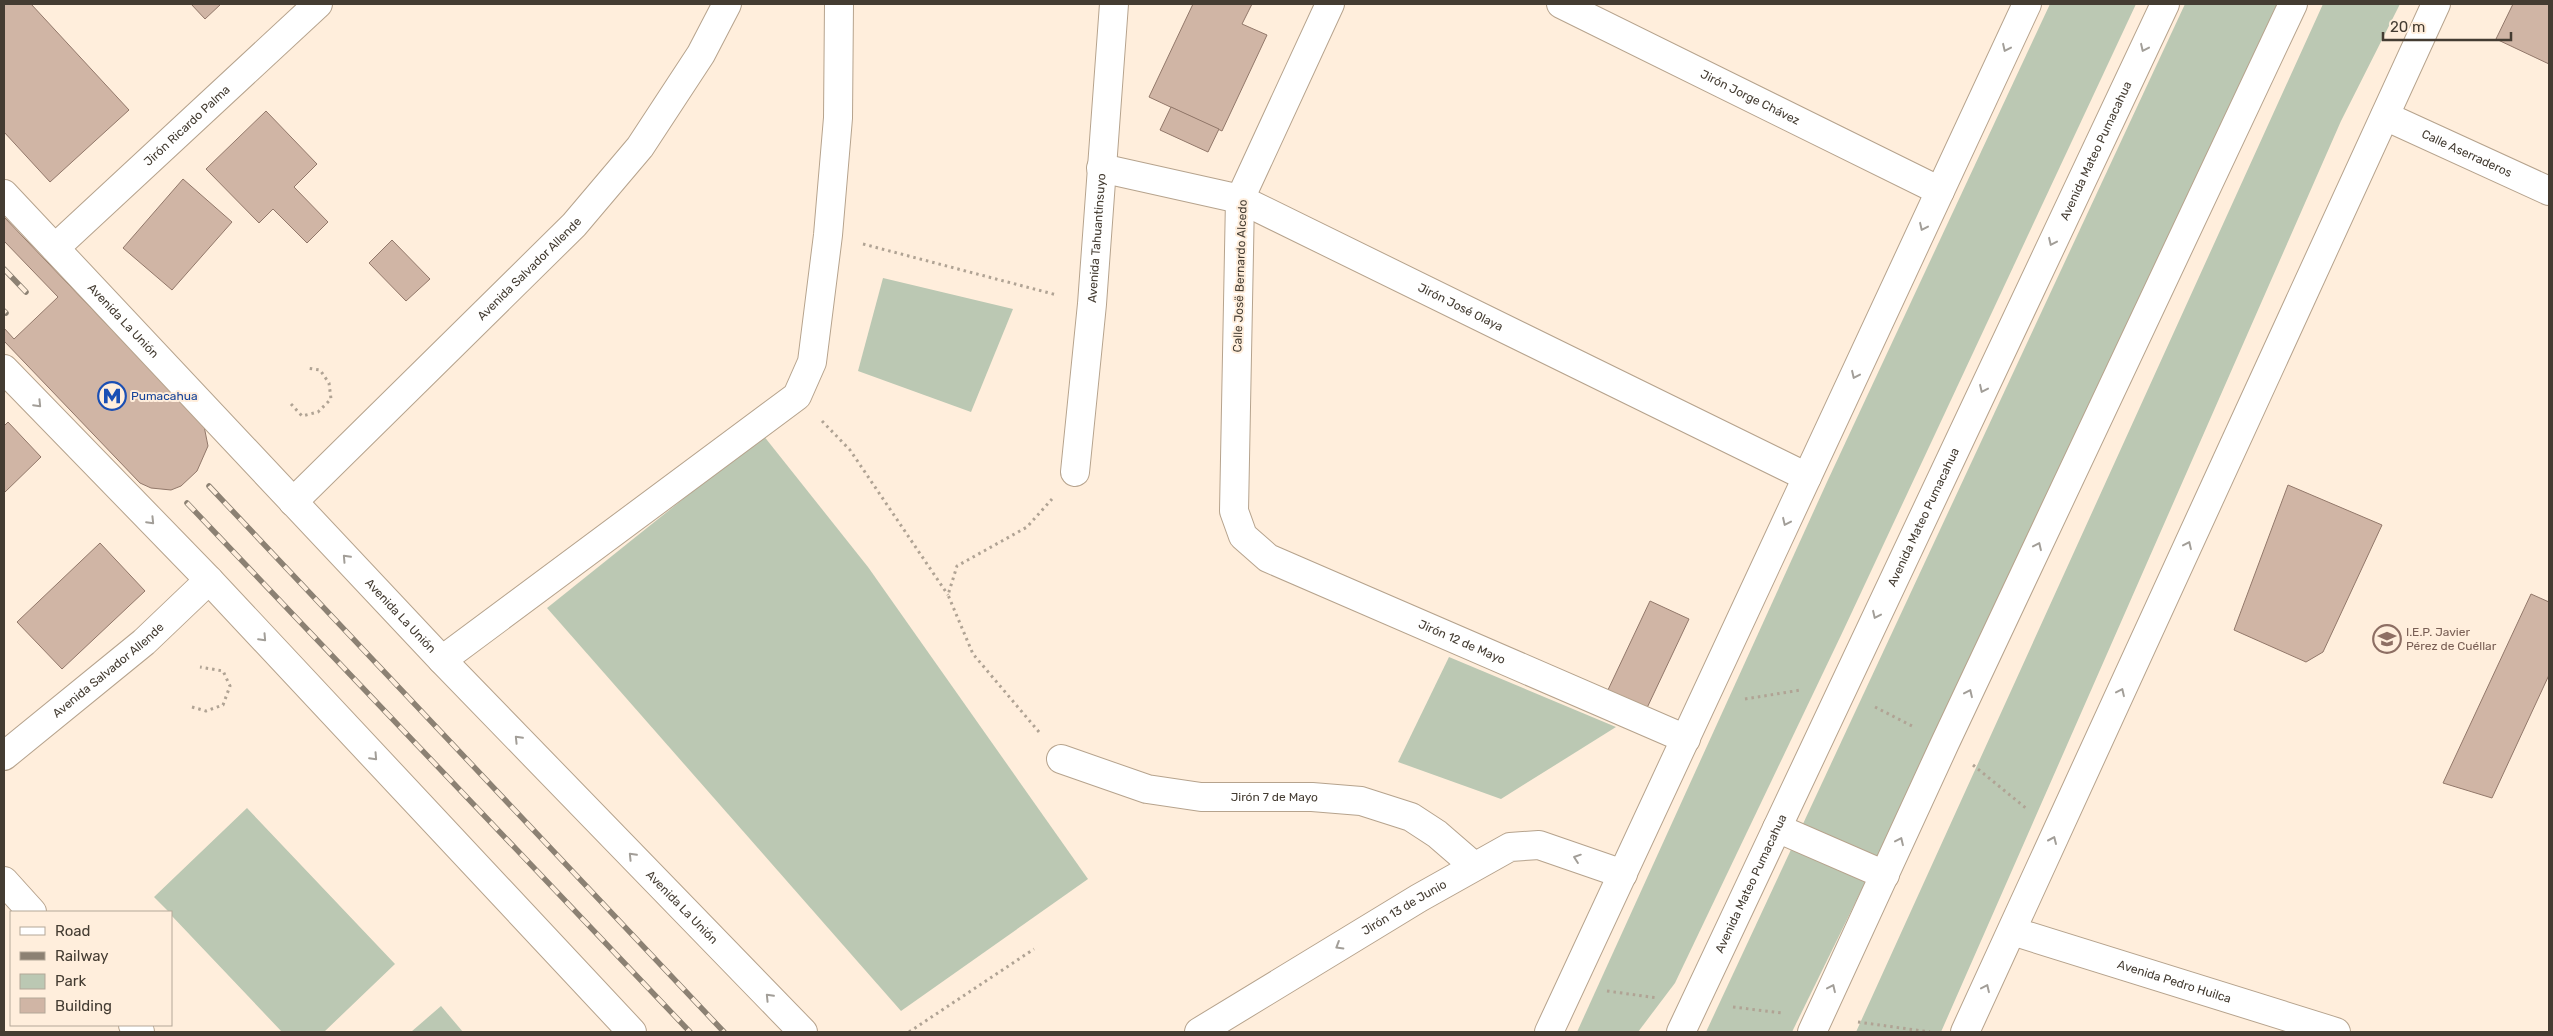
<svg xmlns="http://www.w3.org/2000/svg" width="2553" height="1036" font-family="Rubik,sans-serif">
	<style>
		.green { fill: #bbc8b3 }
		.building { fill: #d0b5a5; stroke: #92786a }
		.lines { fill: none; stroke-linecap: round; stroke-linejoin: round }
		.minor-casing { stroke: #b6a38d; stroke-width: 30 }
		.tertiary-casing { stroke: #b6a38d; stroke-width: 30 }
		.secondary-casing { stroke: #b6a38d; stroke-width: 30 }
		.path { stroke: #b0a394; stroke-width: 3; stroke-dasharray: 2.5 4; stroke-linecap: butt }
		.minor { stroke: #fff; stroke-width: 28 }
		.tertiary { stroke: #fff; stroke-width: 28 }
		.secondary { stroke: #fff; stroke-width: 28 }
		.rail-casing { stroke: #8c8173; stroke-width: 5.5 }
		.rail { stroke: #ffeedc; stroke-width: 4; stroke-dasharray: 11; stroke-linecap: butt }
		.oneway { stroke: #a29e98 }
		.labels { text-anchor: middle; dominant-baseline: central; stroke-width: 4; stroke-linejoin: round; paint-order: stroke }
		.street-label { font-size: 12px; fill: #443c32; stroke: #ffeedc }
		.transit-label { font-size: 12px; fill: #164399; stroke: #ffeedc; text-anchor: start }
		.education-label { font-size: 12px; fill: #785e54; stroke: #ffeedc; text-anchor: start }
	</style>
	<rect width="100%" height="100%" fill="#ffeedc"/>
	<g class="green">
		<path d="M2050 4H2136L1844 629 1675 983 1638 1032H1577L1827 482Z"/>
		<path d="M2185 4H2286L1904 803 1792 1032H1706Z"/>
		<path d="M2323 4H2400L2341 121 1941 1032H1856Z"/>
		<path d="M883 278 1013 309 971 412 858 371Z"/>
		<path d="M763 435 868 567 1088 879 901 1011 547 608Z"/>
		<path d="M1449 657 1616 727 1501 799 1398 762Z"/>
		<path d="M247 808 395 964 324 1032H282L171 915V912H169L154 897Z"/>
		<path d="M441 1006 463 1032H411Z"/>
	</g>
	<g class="building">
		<path d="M4 4H31L129 110 50 182 4 132Z"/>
		<path d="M191 4H221L205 19Z"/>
		<path d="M1193 4H1252L1242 24 1267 35 1222 131 1149 97Z"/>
		<path d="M2513 4H2549V64L2496 39Z"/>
		<path d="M1171 107 1219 129 1208 152 1160 130Z"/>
		<path d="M266 111 317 164 294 187 328 222 307 243 273 209 259 223 206 169Z"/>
		<path d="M183 179 232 222 172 290 123 248Z"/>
		<path d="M4 217 204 426 208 446 197 471 181 486 171 490 151 488 140 483 4 341V328L14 339 58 297 4 241Z"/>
		<path d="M392 240 430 279 406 301 369 263Z"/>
		<path d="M8 422 41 457 4 493V426Z"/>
		<path d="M2288 485 2382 525 2323 652 2306 662 2234 630Z"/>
		<path d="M100 543 145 591 62 669 17 622Z"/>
		<path d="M2531 594 2549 602V675L2492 798 2443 783Z"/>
		<path d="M1650 601 1689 619 1646 710 1607 692Z"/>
	</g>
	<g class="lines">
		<defs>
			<g id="minor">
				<path id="s1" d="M1330 4 1240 199 1234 511 1243 536 1268 558 1686 739"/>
				<path id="s2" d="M1561 4 1940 191"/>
				<path id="s3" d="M2385 116 2549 191"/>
				<path id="s4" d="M1101 168 1240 199 1807 477"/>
				<path id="s5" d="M55 248 318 4"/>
				<path id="s6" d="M1075 472 1092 304 1114 4"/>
				<path id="s7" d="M293 502 574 225 640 147 701 54 727 4"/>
				<path d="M442 660 797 396 812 362 828 235 838 118 839 4"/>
				<path id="s8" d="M1061 759 1147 789 1201 797H1312L1361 801 1411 817 1437 834 1474 866"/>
				<path d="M4 881 32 912"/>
				<path id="s9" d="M2012 931 2336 1032"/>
				<path d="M133 1025 140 1032"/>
				<path id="s10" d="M1199 1032 1419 898 1510 847 1539 845 1623 874"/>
				<path d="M1549 1032 2027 4"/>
				<path d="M1965 1032 2436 4"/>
			</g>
			<g id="tertiary">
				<path id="s11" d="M4 194 442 660 803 1032"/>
				<path d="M4 369 209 580 632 1032"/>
				<path id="s12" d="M4 756 144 642 209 580"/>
			</g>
			<g id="secondary">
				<path d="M1777 828 1885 875"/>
				<path id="s13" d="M1681 1032 2165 4"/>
				<path d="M1812 1032 1945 743 2293 4"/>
			</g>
		</defs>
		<use href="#minor" class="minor-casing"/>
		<use href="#tertiary" class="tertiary-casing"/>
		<use href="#secondary" class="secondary-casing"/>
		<g class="path">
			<path d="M863 244 1057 295"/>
			<path d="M291 404 302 416 318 412 331 399 329 383 320 370 307 368"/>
			<path d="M822 421 850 450 948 595"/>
			<path d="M1745 699 1801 690"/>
			<path d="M192 707 206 711 223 705 230 686 223 671 200 667"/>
			<path d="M1875 707 1914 727"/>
			<path d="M1039 732 973 654 948 595 957 566 1027 527 1052 499"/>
			<path d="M1973 765 2027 809"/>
			<path d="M1607 991 1658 998"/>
			<path d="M1733 1007 1782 1013"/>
			<path d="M1858 1022 1930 1032"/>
			<path d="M909 1032 1034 949"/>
		</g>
		<use href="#minor" class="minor"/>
		<use href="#tertiary" class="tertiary"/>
		<use href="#secondary" class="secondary"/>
		<defs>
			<g id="rail">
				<path d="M4 269 26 292"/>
				<path d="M4 311 6 313"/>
				<path d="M209 486 724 1032"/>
				<path d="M187 503 690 1032"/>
			</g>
		</defs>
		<use href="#rail" class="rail-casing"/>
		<use href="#rail" class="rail"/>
	</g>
	<defs><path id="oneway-chevron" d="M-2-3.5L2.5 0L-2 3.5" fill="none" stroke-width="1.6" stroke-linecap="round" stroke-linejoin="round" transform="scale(1.25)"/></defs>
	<g class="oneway">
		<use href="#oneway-chevron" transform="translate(2006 48) rotate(115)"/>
		<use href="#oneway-chevron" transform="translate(2144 48) rotate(115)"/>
		<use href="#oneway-chevron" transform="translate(1923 227) rotate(115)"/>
		<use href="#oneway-chevron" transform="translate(2052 242) rotate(115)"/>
		<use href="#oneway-chevron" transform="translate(1855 375) rotate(115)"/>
		<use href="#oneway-chevron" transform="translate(1983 389) rotate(115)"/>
		<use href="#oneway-chevron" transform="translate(38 404) rotate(46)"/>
		<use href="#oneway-chevron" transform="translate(151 521) rotate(46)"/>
		<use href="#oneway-chevron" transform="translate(1786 522) rotate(115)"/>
		<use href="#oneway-chevron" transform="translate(2188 545) rotate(-65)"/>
		<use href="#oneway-chevron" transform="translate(2038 546) rotate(-65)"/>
		<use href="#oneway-chevron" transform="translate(346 558) rotate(-133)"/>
		<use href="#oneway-chevron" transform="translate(1876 615) rotate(115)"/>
		<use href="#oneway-chevron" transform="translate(263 638) rotate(47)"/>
		<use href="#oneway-chevron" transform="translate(2121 692) rotate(-65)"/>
		<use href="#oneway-chevron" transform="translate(1969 693) rotate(-65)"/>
		<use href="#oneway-chevron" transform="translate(518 739) rotate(-134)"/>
		<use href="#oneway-chevron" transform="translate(374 757) rotate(47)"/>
		<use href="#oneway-chevron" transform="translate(2053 840) rotate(-66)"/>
		<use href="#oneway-chevron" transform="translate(1900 841) rotate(-65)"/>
		<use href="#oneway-chevron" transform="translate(632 856) rotate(-134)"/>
		<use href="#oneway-chevron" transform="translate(1577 858) rotate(-161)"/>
		<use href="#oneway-chevron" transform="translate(1339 946) rotate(149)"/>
		<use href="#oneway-chevron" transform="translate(1832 988) rotate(-65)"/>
		<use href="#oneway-chevron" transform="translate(1986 988) rotate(-65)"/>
		<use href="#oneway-chevron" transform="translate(769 997) rotate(-134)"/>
	</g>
	<defs>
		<symbol id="metro-ring" viewBox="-11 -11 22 22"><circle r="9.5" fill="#ffeedc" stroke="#1a4fb4" stroke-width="1.5"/><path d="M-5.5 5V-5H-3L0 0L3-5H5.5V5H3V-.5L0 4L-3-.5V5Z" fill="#1a4fb4"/></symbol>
		<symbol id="school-ring" viewBox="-11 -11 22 22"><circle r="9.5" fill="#ffeedc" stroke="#8d6e63" stroke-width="1.5"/><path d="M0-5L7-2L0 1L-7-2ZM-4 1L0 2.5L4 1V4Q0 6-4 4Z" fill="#8d6e63"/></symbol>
	</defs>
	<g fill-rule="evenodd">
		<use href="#metro-ring" x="96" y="380" width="32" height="32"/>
		<use href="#school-ring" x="2371" y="623" width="32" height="32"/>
	</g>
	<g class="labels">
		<g class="street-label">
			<text stroke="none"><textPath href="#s2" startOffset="211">Jirón Jorge Chávez</textPath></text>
			<text stroke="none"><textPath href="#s5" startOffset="180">Jirón Ricardo Palma</textPath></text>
			<text stroke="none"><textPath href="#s13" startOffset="974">Avenida Mateo Pumacahua</textPath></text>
			<text stroke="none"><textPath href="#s3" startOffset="90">Calle Aserraderos</textPath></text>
			<text stroke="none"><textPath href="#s6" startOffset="235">Avenida Tahuantinsuyo</textPath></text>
			<text stroke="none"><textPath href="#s7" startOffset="332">Avenida Salvador Allende</textPath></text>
			<text transform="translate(1240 276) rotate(-88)">Calle Josë Bernardo Alcedo</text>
			<text stroke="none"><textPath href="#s4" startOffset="388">Jirón José Olaya</textPath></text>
			<text stroke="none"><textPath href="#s11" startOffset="174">Avenida La Unión</textPath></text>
			<text stroke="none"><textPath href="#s13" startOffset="569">Avenida Mateo Pumacahua</textPath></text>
			<text stroke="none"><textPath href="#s11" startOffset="579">Avenida La Unión</textPath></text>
			<text stroke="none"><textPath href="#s1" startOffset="798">Jirón 12 de Mayo</textPath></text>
			<text stroke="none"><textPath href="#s12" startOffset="135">Avenida Salvador Allende</textPath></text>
			<text stroke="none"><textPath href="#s8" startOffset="219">Jirón 7 de Mayo</textPath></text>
			<text stroke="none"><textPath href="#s13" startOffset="164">Avenida Mateo Pumacahua</textPath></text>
			<text stroke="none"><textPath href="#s11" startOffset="984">Avenida La Unión</textPath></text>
			<text stroke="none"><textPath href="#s10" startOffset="240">Jirón 13 de Junio</textPath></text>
			<text stroke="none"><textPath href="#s9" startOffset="170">Avenida Pedro Huilca</textPath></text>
		</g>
		<g class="transit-label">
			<text x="131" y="396">Pumacahua</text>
		</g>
		<g class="education-label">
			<text x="2406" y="632">I.E.P. Javier<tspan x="2406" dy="14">Pérez de Cuéllar</tspan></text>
		</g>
	</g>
	<rect width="2553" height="1036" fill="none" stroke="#443c32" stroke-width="10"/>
	<rect x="10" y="911" width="162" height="115" fill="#ffeedc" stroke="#b4a798"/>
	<rect x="20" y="927" width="25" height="8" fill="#ffffff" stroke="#b4a798"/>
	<text x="55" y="936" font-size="15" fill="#443c32">Road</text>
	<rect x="20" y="952" width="25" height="8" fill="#8c8173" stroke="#b4a798"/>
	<text x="55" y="961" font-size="15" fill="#443c32">Railway</text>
	<rect x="20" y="974" width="25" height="15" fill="#bbc8b3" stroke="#b4a798"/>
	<text x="55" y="986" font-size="15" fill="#443c32">Park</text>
	<rect x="20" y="998" width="25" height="15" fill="#d0b5a5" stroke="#b4a798"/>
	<text x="55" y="1011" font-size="15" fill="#443c32">Building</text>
	<path d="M2383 32v8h128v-8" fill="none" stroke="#443c32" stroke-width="2.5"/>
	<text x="2390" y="32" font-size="15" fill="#443c32" stroke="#ffeedc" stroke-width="4" paint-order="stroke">20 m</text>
</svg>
